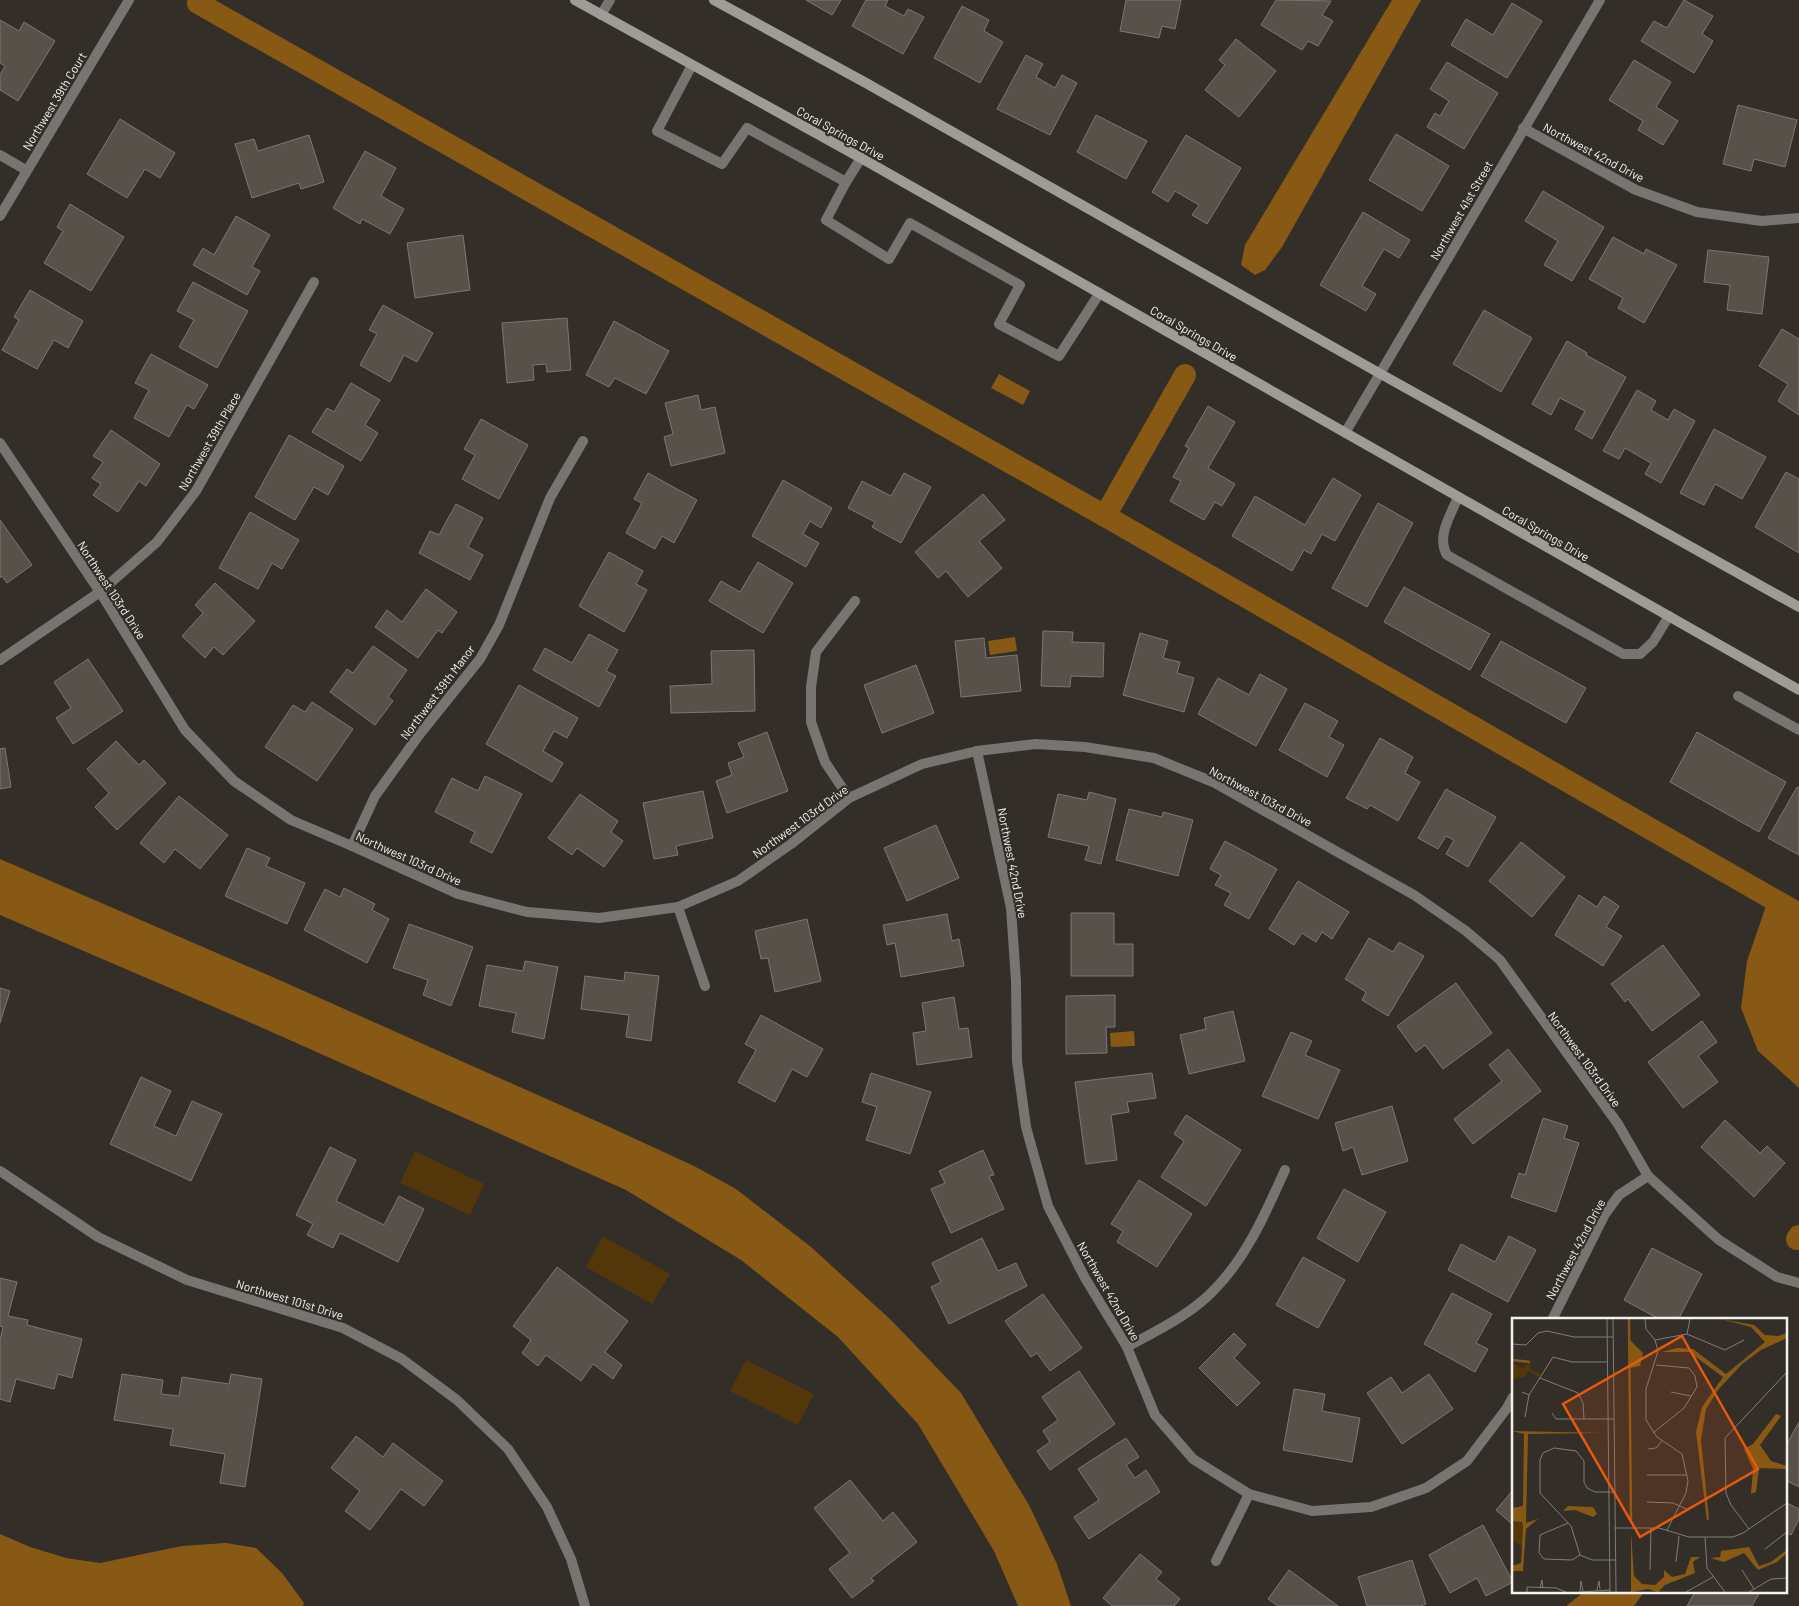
<svg xmlns="http://www.w3.org/2000/svg" width="1799" height="1606" font-family="Barlow,sans-serif">
	<style>
		.green { fill: #54360b }
		.water { fill: #885915 }
		.lines { fill: none; stroke-linecap: round; stroke-linejoin: round }
		.canal { stroke: #885915; stroke-width: 22 }
		.building { fill: #57514a; stroke: #7e7770 }
		.lane { stroke: #777471; stroke-width: 10 }
		.street { stroke: #777471; stroke-width: 10 }
		.secondary { stroke: #9f9b96; stroke-width: 10 }
		.labels { text-anchor: middle; dominant-baseline: central; stroke-width: 4.5; stroke-linejoin: round; paint-order: stroke }
		.street-label { font-size: 12px; fill: #f5f2ee; stroke: #332e28 }
		.inset-river { fill: none; stroke: #885915; stroke-width: 2.5 }
		.inset-road { fill: none; stroke: #817c77; stroke-width: 1 }
		.view { fill: #e8590c; fill-opacity: 0.15; stroke: #e8590c; stroke-width: 2.5 }
		.inset-edge { fill: none; stroke: #f5f2ee; stroke-width: 2.5 }
	</style>
	<rect width="100%" height="100%" fill="#332e28"/>
	<g class="green">
		<path d="M415 1151 484 1184 470 1215 400 1183Z"/>
		<path d="M603 1236 670 1274 652 1304 586 1267Z"/>
		<path d="M746 1360 814 1394 798 1425 730 1391Z"/>
	</g>
	<g class="water">
		<path d="M1392 0H1421L1282 247 1265 270 1255 275 1241 265 1245 245Z"/>
		<path d="M999 374 1030 391 1023 405 991 388Z"/>
		<path d="M1015 637 1017 651 990 655 988 641Z"/>
		<path d="M0 859 277 979 603 1124 694 1166 736 1189 811 1247 892 1321 961 1393 1029 1505 1057 1564 1071 1606H1018L994 1551 918 1424 838 1337 741 1260 626 1190 256 1025 0 915Z"/>
		<path d="M1769 897 1799 914V1088L1758 1051 1741 1008 1747 961Z"/>
		<path d="M1134 1031 1135 1046 1111 1047 1110 1033Z"/>
		<path d="M0 1534 30 1547 66 1558 100 1563 182 1546 226 1543 256 1548 282 1573 304 1603 303 1606H0Z"/>
		<path d="M1584 1592H1644L1634 1606H1566Z"/>
	</g>
	<g class="lines">
		<g class="canal">
			<path d="M198 3 1105 516 1799 914"/>
			<path d="M1105 516 1185 375"/>
			<path d="M1797 1239 1799 1236"/>
		</g>
	</g>
	<g class="building">
		<path d="M806 0H841L832 15Z"/>
		<path d="M866 0H888L885 6 904 16 908 9 924 17 903 54 852 26Z"/>
		<path d="M1126 0H1181L1175 29 1162 26 1159 38 1120 31Z"/>
		<path d="M1276 0 1331 1 1322 15 1333 21 1318 46 1308 41 1302 50 1261 25Z"/>
		<path d="M1684 0 1713 16 1702 34 1713 41 1694 73 1641 41 1654 21 1667 28Z"/>
		<path d="M1512 3 1542 21 1507 78 1451 45 1466 19 1493 35Z"/>
		<path d="M962 6 989 20 984 31 1003 42 980 83 934 58Z"/>
		<path d="M0 20 19 31 24 22 55 41 18 101 0 90V75L5 66 0 63Z"/>
		<path d="M1236 39 1276 71 1239 117 1205 90 1225 65 1219 60Z"/>
		<path d="M1026 55 1043 64 1036 77 1055 88 1062 75 1077 83 1050 135 997 109Z"/>
		<path d="M1634 60 1671 82 1656 107 1678 121 1663 145 1638 130 1643 121 1609 100Z"/>
		<path d="M1447 62 1498 93 1464 149 1427 127 1435 113 1440 116 1449 101 1430 89Z"/>
		<path d="M1738 105 1797 120 1785 167 1754 159 1751 171 1723 164Z"/>
		<path d="M1096 115 1147 141 1126 179 1077 152Z"/>
		<path d="M120 119 175 153 160 178 145 169 127 198 87 174Z"/>
		<path d="M1396 134 1449 166 1422 211 1369 180Z"/>
		<path d="M309 135 324 182 301 189 299 183 252 198 235 144 254 139 258 151Z"/>
		<path d="M1186 135 1241 168 1207 224 1192 215 1199 205 1175 191 1168 202 1152 192Z"/>
		<path d="M365 151 396 168 381 196 404 209 390 234 362 219 360 224 333 208Z"/>
		<path d="M1543 191 1604 227 1572 281 1544 265 1558 241 1525 221Z"/>
		<path d="M70 204 124 237 91 291 44 263 63 231 57 227Z"/>
		<path d="M1363 212 1410 240 1399 258 1384 249 1362 286 1376 294 1366 311 1320 285Z"/>
		<path d="M236 216 270 235 252 267 260 271 247 295 193 265 203 248 214 255Z"/>
		<path d="M463 235 470 290 415 298 407 243Z"/>
		<path d="M1613 237 1644 254 1646 249 1677 265 1644 323 1618 308 1623 298 1589 279Z"/>
		<path d="M1708 250 1769 257 1762 314 1727 310 1730 285 1704 282Z"/>
		<path d="M193 282 248 311 217 368 179 347 194 320 177 311Z"/>
		<path d="M30 290 83 321 68 348 54 340 37 369 2 350 19 320 14 317Z"/>
		<path d="M383 305 433 333 417 362 404 355 390 382 360 365 377 334 369 330Z"/>
		<path d="M1484 310 1532 338 1501 392 1453 364Z"/>
		<path d="M567 318 571 370 547 372 546 364 533 365 534 380 507 383 502 323Z"/>
		<path d="M614 321 669 351 646 394 615 378 609 387 586 375Z"/>
		<path d="M1782 329 1799 339V415L1778 401 1788 384 1759 366Z"/>
		<path d="M1567 341 1587 353 1586 355 1626 377 1592 439 1575 429 1585 411 1560 398 1551 415 1532 404Z"/>
		<path d="M151 354 208 385 194 409 187 405 169 437 134 418 149 390 135 383Z"/>
		<path d="M351 383 380 400 365 425 378 433 361 461 312 432 327 408 334 412Z"/>
		<path d="M1637 390 1656 401 1651 410 1668 420 1674 409 1695 421 1661 483 1645 474 1651 463 1625 448 1619 459 1603 451Z"/>
		<path d="M698 395 701 410 715 407 725 453 671 466 664 437 673 434 665 403Z"/>
		<path d="M1208 406 1235 422 1208 468 1235 484 1222 506 1215 502 1204 520 1170 501 1181 481 1173 477 1189 448 1185 446Z"/>
		<path d="M481 419 528 445 499 499 462 479 475 455 464 449Z"/>
		<path d="M1714 429 1766 457 1742 499 1715 484 1704 505 1680 493Z"/>
		<path d="M111 430 160 464 146 486 139 481 118 512 93 495 101 484 92 478 103 462 93 456Z"/>
		<path d="M289 435 344 466 328 495 314 487 295 520 255 497Z"/>
		<path d="M1786 472 1799 479V553L1755 527Z"/>
		<path d="M648 473 697 500 674 543 662 536 655 549 626 533 642 503 634 499Z"/>
		<path d="M904 473 931 487 901 543 872 527 875 522 848 508 862 481 891 496Z"/>
		<path d="M1333 478 1361 495 1335 541 1322 534 1311 554 1304 550 1292 571 1232 536 1255 496 1305 525Z"/>
		<path d="M783 480 832 508 821 528 810 521 803 534 819 543 806 567 752 536Z"/>
		<path d="M983 494 1005 520 979 541 1002 568 968 597 946 571 938 578 915 552Z"/>
		<path d="M1378 503 1413 523 1367 607 1332 588Z"/>
		<path d="M456 504 483 518 468 547 483 555 470 580 419 553 430 531 439 535Z"/>
		<path d="M250 512 299 540 282 569 272 563 258 589 219 568Z"/>
		<path d="M0 520 32 565 7 583 2 576 0 578Z"/>
		<path d="M609 552 643 571 636 584 647 590 624 632 579 606Z"/>
		<path d="M758 562 793 583 763 633 709 601 721 581 740 592Z"/>
		<path d="M215 583 255 621 223 655 214 647 205 658 182 636 203 613 195 605Z"/>
		<path d="M1404 587 1490 634 1470 670 1384 622Z"/>
		<path d="M426 589 457 612 442 633 438 630 418 658 375 627 387 610 402 622Z"/>
		<path d="M1043 631 1073 632 1072 642 1104 643 1103 677 1071 676 1070 687 1041 686Z"/>
		<path d="M1140 633 1168 641 1163 658 1180 662 1177 673 1194 678 1184 712 1123 695Z"/>
		<path d="M589 634 618 650 606 671 616 676 599 707 533 670 545 648 572 663Z"/>
		<path d="M984 638 986 658 1017 655 1021 691 961 697 955 641Z"/>
		<path d="M1501 641 1586 688 1566 723 1481 676Z"/>
		<path d="M373 646 407 670 388 697 393 701 375 725 330 692 347 669 353 673Z"/>
		<path d="M754 650 755 711 671 713 670 686 712 684 711 651Z"/>
		<path d="M88 659 123 711 73 744 56 718 71 708 54 682Z"/>
		<path d="M916 665 934 713 882 733 864 685Z"/>
		<path d="M1260 674 1287 689 1256 746 1198 714 1218 678 1249 695Z"/>
		<path d="M519 685 578 718 567 738 554 731 543 751 563 763 552 782 486 744Z"/>
		<path d="M312 702 353 729 317 781 265 747 293 705 305 712Z"/>
		<path d="M1305 703 1338 721 1329 737 1344 745 1327 777 1279 750Z"/>
		<path d="M767 732 788 791 727 813 716 781 732 775 728 763 744 757 738 743Z"/>
		<path d="M1697 732 1786 782 1759 832 1670 782Z"/>
		<path d="M1380 738 1413 757 1405 773 1420 782 1398 821 1370 805 1367 809 1346 798Z"/>
		<path d="M116 741 139 765 144 760 166 783 117 830 95 807 109 793 87 769Z"/>
		<path d="M5 748 11 787 0 789V749Z"/>
		<path d="M485 776 522 794 492 853 470 842 475 832 435 812 452 778 478 791Z"/>
		<path d="M1797 787 1799 788V855L1768 838Z"/>
		<path d="M1446 789 1496 817 1468 867 1446 854 1454 840 1446 836 1438 849 1418 838Z"/>
		<path d="M703 791 713 838 676 846 678 855 654 859 643 803Z"/>
		<path d="M1089 792 1116 799 1101 864 1085 860 1089 846 1048 837 1058 794 1087 800Z"/>
		<path d="M580 794 618 821 611 832 623 841 604 867 577 848 572 855 548 838Z"/>
		<path d="M179 796 228 835 200 869 175 849 164 863 140 843Z"/>
		<path d="M1129 809 1162 817 1163 812 1193 820 1178 876 1116 860Z"/>
		<path d="M936 825 959 878 907 901 884 848Z"/>
		<path d="M1225 841 1277 869 1249 919 1224 905 1231 893 1215 885 1221 875 1210 869Z"/>
		<path d="M1521 842 1565 877 1532 917 1489 881Z"/>
		<path d="M247 848 270 858 266 866 305 883 287 924 225 896Z"/>
		<path d="M1298 881 1349 912 1332 939 1322 932 1316 942 1302 933 1294 945 1269 929Z"/>
		<path d="M344 888 375 904 372 910 389 919 367 963 304 930 325 889 340 897Z"/>
		<path d="M1579 895 1597 907 1604 896 1619 906 1606 927 1622 936 1603 966 1555 935Z"/>
		<path d="M1071 913H1114V944H1133V976H1071Z"/>
		<path d="M947 914 952 941 959 939 964 966 901 977 895 943 887 945 883 925Z"/>
		<path d="M807 919 821 981 775 992 768 958 761 959 755 931Z"/>
		<path d="M409 924 473 947 451 1006 423 995 428 980 393 968Z"/>
		<path d="M1369 938 1393 952 1399 942 1424 956 1388 1016 1362 1000 1366 992 1345 979Z"/>
		<path d="M1663 945 1700 995 1652 1031 1628 999 1625 1002 1611 984Z"/>
		<path d="M525 961 558 967 544 1039 512 1032 516 1013 479 1006 487 965 523 971Z"/>
		<path d="M625 972 659 976 651 1041 626 1037 629 1015 581 1009 585 976 624 981Z"/>
		<path d="M1456 983 1492 1033 1443 1069 1425 1045 1416 1052 1397 1026Z"/>
		<path d="M0 988 10 991 0 1023Z"/>
		<path d="M1115 995V1027H1106L1107 1053 1066 1054V996Z"/>
		<path d="M954 997 959 1029 968 1028 972 1057 917 1065 913 1033 926 1031 922 1003Z"/>
		<path d="M1233 1011 1245 1061 1189 1074 1180 1035 1206 1029 1204 1018Z"/>
		<path d="M761 1015 823 1049 807 1077 792 1069 775 1102 738 1082 756 1050 745 1044Z"/>
		<path d="M1702 1021 1717 1042 1698 1056 1718 1082 1683 1108 1648 1062Z"/>
		<path d="M1291 1032 1312 1041 1305 1055 1340 1070 1318 1119 1262 1096Z"/>
		<path d="M1508 1049 1541 1091 1473 1144 1454 1119 1502 1081 1489 1065Z"/>
		<path d="M871 1073 931 1092 910 1154 866 1140 877 1107 862 1102Z"/>
		<path d="M1152 1073 1156 1098 1127 1102 1129 1112 1111 1115 1117 1160 1086 1164 1075 1082Z"/>
		<path d="M141 1077 171 1091 154 1126 176 1136 192 1101 222 1114 191 1181 110 1144Z"/>
		<path d="M1392 1106 1408 1161 1362 1175 1353 1147 1343 1151 1335 1123Z"/>
		<path d="M1186 1115 1241 1150 1206 1206 1161 1177 1184 1141 1174 1134Z"/>
		<path d="M1543 1118 1568 1126 1564 1138 1579 1143 1556 1212 1511 1197 1519 1173 1525 1175Z"/>
		<path d="M1725 1120 1760 1153 1767 1146 1785 1163 1754 1197 1701 1147Z"/>
		<path d="M330 1147 356 1160 336 1201 384 1225 399 1196 424 1209 398 1262 340 1233 333 1248 307 1235 313 1224 296 1215Z"/>
		<path d="M983 1150 994 1175 989 1176 1004 1209 951 1233 931 1189 945 1183 939 1171Z"/>
		<path d="M1139 1180 1192 1214 1157 1267 1117 1242 1123 1231 1111 1224Z"/>
		<path d="M1344 1189 1386 1212 1358 1262 1317 1238Z"/>
		<path d="M1509 1236 1536 1250 1508 1302 1448 1270 1461 1244 1495 1262Z"/>
		<path d="M982 1238 998 1271 1016 1263 1027 1286 949 1324 931 1287 941 1282 932 1263Z"/>
		<path d="M1652 1248 1702 1274 1678 1320H1661L1624 1300Z"/>
		<path d="M1303 1257 1345 1280 1318 1328 1276 1305Z"/>
		<path d="M557 1267 628 1321 605 1352 622 1365 613 1379 593 1364 581 1381 546 1355 538 1366 522 1353 531 1340 513 1326Z"/>
		<path d="M0 1278 17 1282 8 1316 28 1320 27 1325 82 1339 72 1378 58 1374 54 1389 16 1379 10 1402 0 1399V1340L3 1327 0 1326Z"/>
		<path d="M1452 1293 1492 1314 1476 1343 1488 1349 1475 1372 1424 1344Z"/>
		<path d="M1043 1294 1082 1348 1050 1371 1037 1353 1031 1357 1005 1321Z"/>
		<path d="M1234 1333 1246 1345 1234 1358 1260 1383 1237 1406 1199 1368Z"/>
		<path d="M1079 1371 1115 1424 1050 1470 1037 1451 1050 1442 1043 1431 1058 1420 1042 1397Z"/>
		<path d="M122 1374 163 1380 161 1394 179 1396 182 1377 229 1384 231 1374 262 1379 245 1487 220 1483 225 1454 170 1445 173 1429 114 1420Z"/>
		<path d="M1429 1374 1453 1409 1402 1444 1367 1393 1391 1377 1402 1393Z"/>
		<path d="M1294 1389 1325 1394 1322 1411 1360 1418 1352 1462 1283 1450Z"/>
		<path d="M1799 1422V1487L1785 1480V1447Z"/>
		<path d="M356 1436 383 1457 393 1443 443 1481 424 1506 401 1489 370 1530 345 1511 360 1491 331 1468Z"/>
		<path d="M1126 1438 1139 1457 1126 1465 1135 1478 1146 1470 1160 1492 1089 1539 1074 1517 1099 1500 1078 1469Z"/>
		<path d="M850 1480 883 1521 893 1512 917 1542 871 1578 874 1581 852 1598 829 1569 850 1553 814 1508Z"/>
		<path d="M1513 1490V1525L1496 1510Z"/>
		<path d="M1785 1502 1799 1509V1519L1791 1535 1785 1532Z"/>
		<path d="M1483 1525 1513 1582 1486 1596 1477 1578 1450 1593 1429 1555Z"/>
		<path d="M1140 1554 1162 1572 1156 1579 1180 1599 1174 1606H1112L1103 1598Z"/>
		<path d="M1412 1560 1426 1604 1421 1606H1367L1358 1577Z"/>
		<path d="M1289 1570 1338 1606H1278L1268 1599Z"/>
		<path d="M1695 1592H1760L1752 1606H1687Z"/>
	</g>
	<g class="lines">
		<g class="lane">
			<path d="M692 65 657 131 722 164 747 128 846 182 826 220 889 259 910 223 1020 285 999 324 1059 356 1099 294"/>
			<path d="M846 182 861 158"/>
			<path d="M1458 497C1451 515 1436 536 1447 555L1623 654H1640L1653 642 1669 616"/>
			<path d="M1738 696 1799 730"/>
		</g>
		<g class="street">
			<path d="M601 15 610 0"/>
			<path d="M1523 128 1636 190 1697 212 1762 221 1799 218"/>
			<path d="M0 155 26 170"/>
			<path d="M0 216 129 0"/>
			<path d="M1345 433 1600 0"/>
			<path d="M0 443 100 592 185 730 234 781 291 820 352 846 458 894 527 912 599 918 678 907 738 881 791 844 849 798 922 764 977 751 1036 744 1085 747 1154 758 1213 782 1414 895 1466 931 1500 960 1618 1124 1648 1176 1719 1240 1777 1277 1799 1283"/>
			<path d="M0 660 100 592 157 542 196 491 314 282"/>
			<path d="M977 751 1011 908 1016 981 1017 1061 1026 1127 1048 1206 1085 1278 1127 1347 1155 1415 1193 1459 1249 1494 1312 1511 1371 1507 1426 1488 1467 1461 1507 1408 1513 1397"/>
			<path d="M849 798 825 762 811 722V687L816 652 855 601"/>
			<path d="M352 846 375 796 419 735 480 659 499 625 550 498 583 441"/>
			<path d="M678 907 705 986"/>
			<path d="M0 1171 98 1237 158 1266 187 1280 343 1328 402 1359 457 1400 508 1449 547 1507 571 1559 585 1606"/>
			<path d="M1552 1320 1605 1214 1619 1195 1648 1176"/>
			<path d="M1127 1347C1156 1331 1190 1315 1213 1291 1247 1257 1266 1212 1285 1170"/>
			<path d="M1216 1561 1249 1494"/>
		</g>
		<g class="secondary">
			<path d="M575 0 861 158 1799 690"/>
			<path d="M714 0 866 83 1379 373 1799 607"/>
		</g>
	</g>
	<g class="labels">
		<g class="street-label">
			<text transform="translate(54 101) rotate(-59)">Northwest 39th Court</text>
			<text transform="translate(841 133) rotate(29)">Coral Springs Drive</text>
			<text transform="translate(1594 152) rotate(28)">Northwest 42nd Drive</text>
			<text transform="translate(1461 210) rotate(-60)">Northwest 41st Street</text>
			<text transform="translate(1194 333) rotate(30)">Coral Springs Drive</text>
			<text transform="translate(209 441) rotate(-60)">Northwest 39th Place</text>
			<text transform="translate(1546 533) rotate(30)">Coral Springs Drive</text>
			<text transform="translate(112 590) rotate(57)">Northwest 103rd Drive</text>
			<text transform="translate(437 692) rotate(-53)">Northwest 39th Manor</text>
			<text transform="translate(1261 796) rotate(28)">Northwest 103rd Drive</text>
			<text transform="translate(800 821) rotate(-36)">Northwest 103rd Drive</text>
			<text transform="translate(409 858) rotate(24)">Northwest 103rd Drive</text>
			<text transform="translate(1013 863) rotate(79)">Northwest 42nd Drive</text>
			<text transform="translate(1585 1059) rotate(54)">Northwest 103rd Drive</text>
			<text transform="translate(1575 1249) rotate(-62)">Northwest 42nd Drive</text>
			<text transform="translate(1109 1291) rotate(60)">Northwest 42nd Drive</text>
			<text transform="translate(290 1299) rotate(17)">Northwest 101st Drive</text>
		</g>
	</g>
	<g transform="translate(1512 1318)">
		<rect width="275" height="275" fill="#332e28"/>
		<path d="M18 44V51L29 56 26 59 17 53 12 59 0 61V45L11 50ZM0 203 9 204 11 208 10 228 0 222Z" fill="#54360b"/>
		<path d="M209 1 242 7 253 17 266 18 275 15V20L249 32 230 46 206 72 194 91 189 122 197 201 195 203 184 114 190 89 211 59 177 34H150L165 30 181 31 214 56 253 24 239 9ZM118 22 131 35 128 48 118 50ZM264 96 269 98 248 127 259 143 275 148V151L247 150 244 174 239 176 241 151 232 131 241 126ZM0 113 94 115 16 116 14 205 43 195 26 201 14 211 11 253H0V248L9 245 11 208 10 204 0 203V190L11 188 12 116ZM56 188 81 189 85 196 81 199 63 192 51 193ZM119 214 122 258 130 266 143 267 152 259V252L160 259 173 256 179 239H188L181 244 183 255 153 267 146 274 136 271 119 274ZM237 229 247 248 259 244 275 232V235L265 244 246 252 232 235 212 244 198 240 208 239 209 233Z" fill="#885915"/>
		<path class="inset-river" d="M117 1 119 205M0 42 18 44"/>
		<path class="inset-road" d="M95 1 98 274M101 1 104 274M133 1 134 11 143 22 146 33 134 71V102L145 119 170 136 176 163 174 175 155 212M175 16 178 1M143 22 175 16 213 32 232 22M0 26 14 27 26 15 35 13 62 19H101M28 60 66 75 71 85 72 101M10 74 17 77 41 39 60 44H95M159 74 179 78M40 95 44 101H102M13 99 17 77M141 115 172 90 185 69 183 58 177 50 144 47M136 131 144 130 150 123M31 135 28 142V175L59 208 68 237 80 242H103M31 135 42 130 64 133 72 143V164L75 170 83 174H103M135 157H175M135 184 161 185 177 192M56 205 28 217 27 235 32 241 60 242 68 237M102 210H147L177 219H221L231 215 275 185M237 211 219 187 214 175 213 120 275 54M193 219 195 250 213 274M253 231 275 214M164 244 167 218M138 252 139 210M230 252 242 271M28 270 30 262 31 270M85 272 87 263 88 271M15 274V269L44 270 54 274M68 274 98 272M68 274 69 263 71 273M174 274 201 259M237 274 259 261 275 260"/>
		<path class="view" d="M170 18 246 151 128 219 51 86Z"/>
		<rect width="275" height="275" class="inset-edge"/>
	</g>
</svg>
